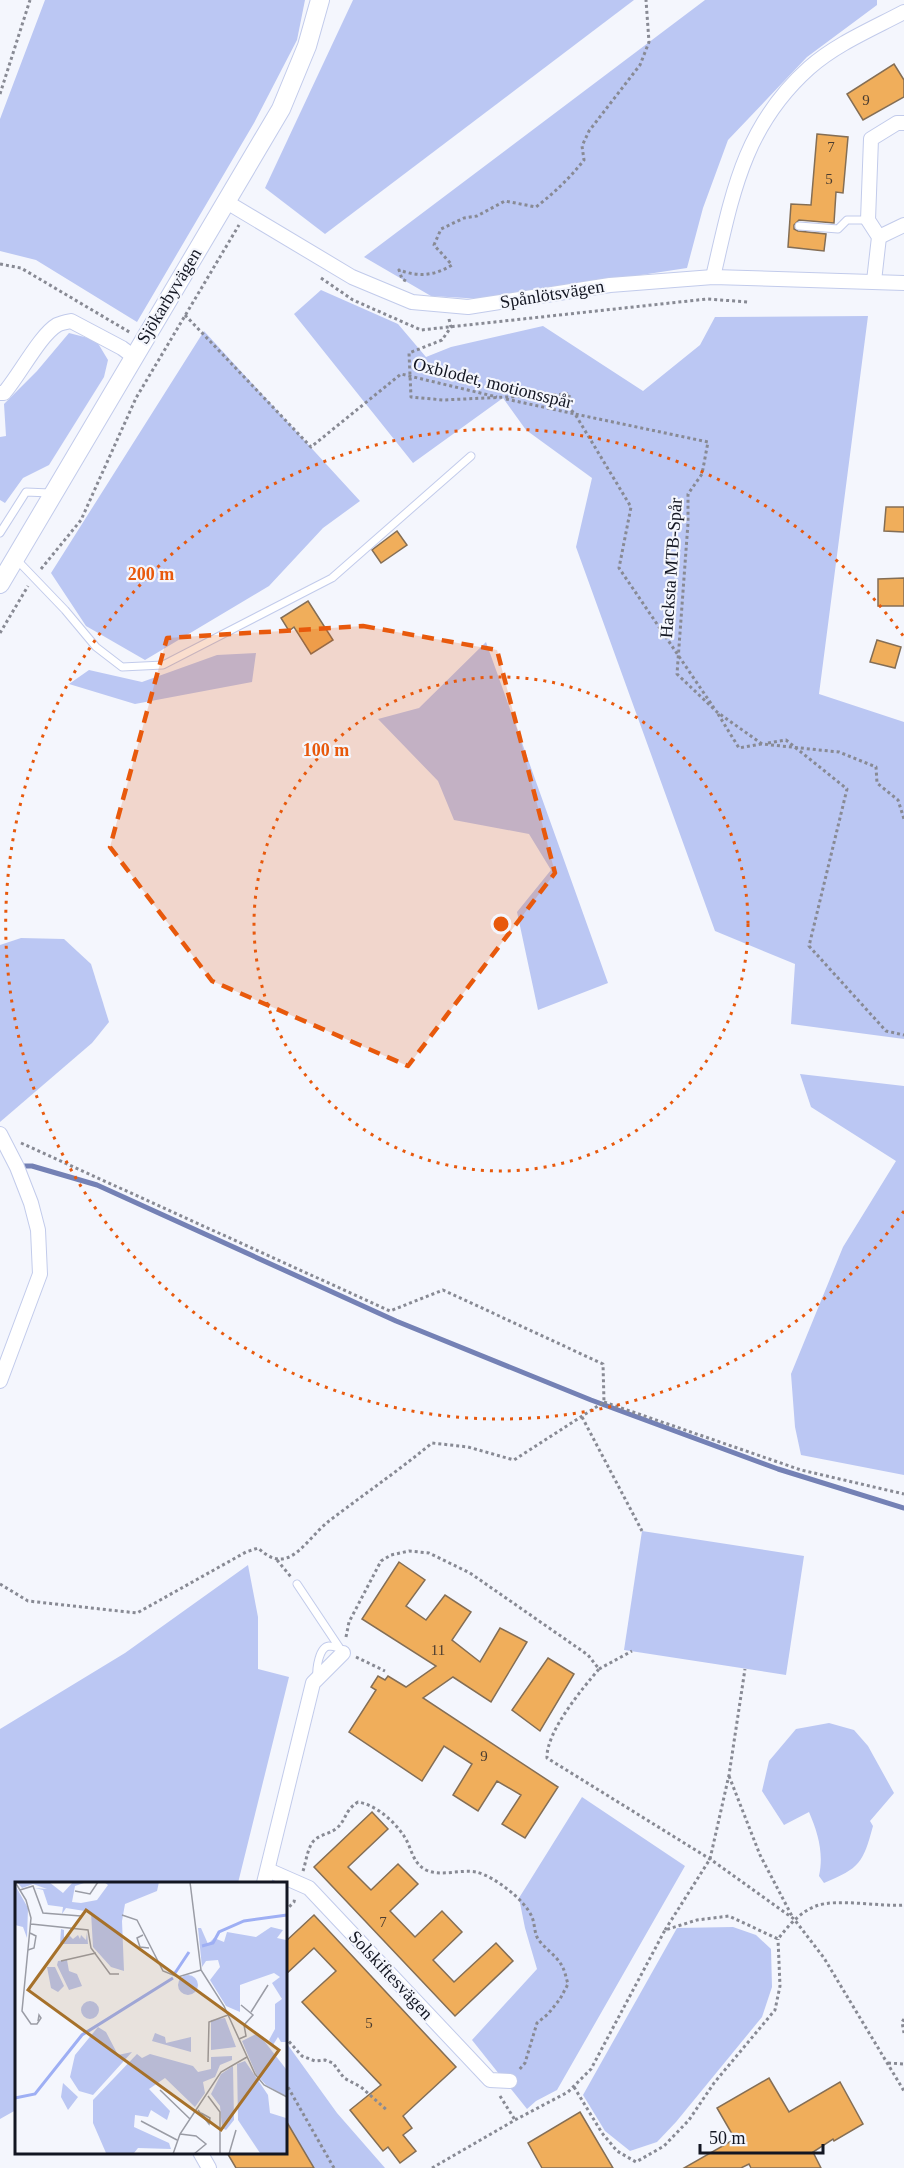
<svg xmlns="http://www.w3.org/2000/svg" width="904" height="2168" font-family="'Times New Roman',serif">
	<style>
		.green { fill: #bbc7f3 }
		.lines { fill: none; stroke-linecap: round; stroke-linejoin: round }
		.stream { stroke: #7481b5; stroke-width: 5 }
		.building { fill: #f0ae5b; stroke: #846e55; stroke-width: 1.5 }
		.lane-casing { stroke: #c2cbeb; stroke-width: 9 }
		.street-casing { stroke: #c2cbeb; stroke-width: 16 }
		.secondary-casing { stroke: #c2cbeb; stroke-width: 20 }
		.path { stroke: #888a94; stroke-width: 3; stroke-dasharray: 3 3; stroke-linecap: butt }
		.lane { stroke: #fff; stroke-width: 7 }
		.street { stroke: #fff; stroke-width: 14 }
		.secondary { stroke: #fff; stroke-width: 18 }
		.marked { fill: #e8590c; fill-opacity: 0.2; stroke: #e8590c; stroke-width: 4.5; stroke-dasharray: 12 8; stroke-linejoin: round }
		.ring { fill: none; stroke: #e8590c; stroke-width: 3; stroke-dasharray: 3 6 }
		.labels { text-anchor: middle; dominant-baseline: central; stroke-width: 4.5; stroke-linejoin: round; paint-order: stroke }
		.number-label { font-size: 15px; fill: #4a3c30 }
		.street-label { font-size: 18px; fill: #131622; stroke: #f4f6fd }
		.inset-river { fill: none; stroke: #9eaff4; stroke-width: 3 }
		.inset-road { fill: none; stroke: #9a9ca5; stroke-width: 1.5 }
		.view { fill: #a6712a; fill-opacity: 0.15; stroke: #a6712a; stroke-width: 3 }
		.inset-edge { fill: none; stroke: #131622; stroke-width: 3 }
		.centre { fill: #e8590c; stroke: #f4f6fd; stroke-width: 3 }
		.ring-label { font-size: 18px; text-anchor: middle; font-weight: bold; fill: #e8590c; stroke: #f4f6fd; stroke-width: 4.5; stroke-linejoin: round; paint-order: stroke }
	</style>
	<rect width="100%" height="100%" fill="#f4f6fd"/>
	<g class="green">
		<path d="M45 0H305L297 40 254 123 137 322 36 260 0 251V119Z"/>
		<path d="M353 0H634L325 234 265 188Z"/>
		<path d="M705 0H877V5L807 57 728 140 703 208 687 268 483 299 431 296 364 257Z"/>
		<path d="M321 290 398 324 426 357 451 347 543 326 643 391 700 345 715 317 868 316 819 694 904 722V1039L791 1024 795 964 715 931 576 547 592 478 526 430 503 398 413 463 294 314Z"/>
		<path d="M204 331 360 501 323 528 269 586 145 660 86 626 51 573Z"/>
		<path d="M69 333 96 340 108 360 104 377 49 465 23 478 5 503 0 500V437L6 436 4 404 37 371Z"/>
		<path d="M486 642 608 983 538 1010 517 912 551 870 529 834 454 820 438 781 378 719 419 708Z"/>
		<path d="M256 653 252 682 135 704 69 684 89 670 142 682 217 655Z"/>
		<path d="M21 938 64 939 91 964 109 1022 92 1043 0 1122V945Z"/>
		<path d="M800 1074 904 1086V1475L801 1455 795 1427 791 1374 843 1247 896 1161 811 1107Z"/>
		<path d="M642 1531 804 1556 786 1675 624 1650Z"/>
		<path d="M248 1565 258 1617V1669L289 1677 238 1883H16V2110L0 2119V1729L125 1653Z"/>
		<path d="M829 1723 854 1730 868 1746 894 1793 870 1821 873 1826C863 1863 860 1868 824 1883L819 1876C824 1853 818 1833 809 1812L784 1825 762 1791 769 1761 796 1729Z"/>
		<path d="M582 1797 685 1866 557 2090 536 2101 527 2109 472 2040 537 1969 525 1928 519 1898Z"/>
		<path d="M733 1927 756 1935 771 1949 772 1987 762 2017 676 2122 657 2142 630 2151 605 2131 583 2095 677 1928Z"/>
		<path d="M285 2041 337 2113 385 2168H314L309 2160 295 2168 285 2152Z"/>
	</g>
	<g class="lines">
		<path class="stream" d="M23 1166H32L97 1185 396 1321 591 1400 778 1469 904 1508"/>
	</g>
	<g class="building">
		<path d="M894 64 904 80V97L863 120 847 94Z"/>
		<path d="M817 134 848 137 843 193 836 192 834 223 799 220 794 225V229L798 231 826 234 824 251 788 247 791 204 811 205Z"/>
		<path d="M886 507H904V532L884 531Z"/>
		<path d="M397 531 407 545 381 563 372 550Z"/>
		<path d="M904 578V606H878V579Z"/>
		<path d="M308 601 333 640 311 654 294 627 289 631 281 618Z"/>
		<path d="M877 640 901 647 895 668 870 662Z"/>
		<path d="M399 1562 425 1580 406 1606 426 1620 445 1595 471 1612 452 1640 480 1662 500 1628 527 1642 491 1702 453 1677 423 1698 558 1787 525 1838 502 1824 521 1795 497 1781 478 1811 453 1795 472 1764 444 1746 422 1781 349 1732 376 1690 371 1687 378 1676 385 1680 388 1676 406 1687 436 1666 362 1619Z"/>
		<path d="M548 1658 574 1674 540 1731 512 1710Z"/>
		<path d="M372 1812 388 1829 348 1867 371 1890 398 1864 418 1884 390 1911 415 1937 442 1911 462 1932 433 1960 454 1982 496 1943 513 1961 455 2016 314 1867Z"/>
		<path d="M314 1915 456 2067 403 2116 412 2128 403 2135 416 2151 400 2163 388 2147 383 2151 350 2110 381 2085 302 2002 336 1971 314 1948 285 1975V1942Z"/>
		<path d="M769 2078 789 2112 840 2082 863 2124 834 2141 833 2139 813 2152 821 2168H751L749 2164 741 2168H684L735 2139 717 2108Z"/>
		<path d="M580 2112 613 2168H542L528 2143Z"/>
		<path d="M285 2119 314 2168H236L226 2151H285Z"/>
	</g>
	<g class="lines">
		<defs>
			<g id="lane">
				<path d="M799 226 838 229 847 220H868"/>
				<path d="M0 533 26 492 50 493"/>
				<path d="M17 560 65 610 96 647 122 667 163 665 332 578 471 456"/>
				<path d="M297 1584 343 1653"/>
				<path d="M317 1677C316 1669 319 1647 329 1646 333 1646 336 1647 339 1648"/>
			</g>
			<g id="street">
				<path d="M225 201 352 277 412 302 468 307 610 285 713 277 904 283"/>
				<path d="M879 237 904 225"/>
				<path d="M713 277C732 196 743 127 809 68 836 44 872 29 904 12"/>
				<path d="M874 281 879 237 868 220 871 139 897 123H904"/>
				<path d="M0 393H4C19 376 40 335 57 325 61 323 66 322 71 321L122 348 134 357"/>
				<path d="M0 1134 17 1167 31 1203 38 1230 40 1274 0 1381"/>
				<path d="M268 1870 309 1888 490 2080 510 2081"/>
				<path d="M264 1883 313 1683 343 1653"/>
				<path d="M200 2152 209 2168"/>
			</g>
			<path id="secondary" d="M0 584 281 109 307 46 320 0"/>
		</defs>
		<use href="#lane" class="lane-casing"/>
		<use href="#street" class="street-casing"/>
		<use href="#secondary" class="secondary-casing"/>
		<g class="path">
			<path d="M0 94 30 0"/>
			<path d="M0 264 21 268 131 333"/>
			<path d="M321 278 353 300 421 330 707 299 748 302"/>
			<path d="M406 281 402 279 399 270C419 277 434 276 452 265L434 245 441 229 464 218 477 216 505 201 536 207C554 193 570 178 584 160L582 146 589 131 640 65 649 42 646 0"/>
			<path d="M185 315 311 447 401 374 497 397"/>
			<path d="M449 319 451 327 442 340 409 353 411 397 443 400 570 394 566 405 575 414 708 442 702 474 688 494V523L677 674 717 712 762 744 839 752 876 767 877 783 898 800 904 819"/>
			<path d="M506 399 575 414 631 507 619 568 714 708"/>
			<path d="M41 569 81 520 136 398 239 225"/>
			<path d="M0 633 28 586"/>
			<path d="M718 714 739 748 761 744"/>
			<path d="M768 743 786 740 847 789 809 946 886 1031 904 1035"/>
			<path d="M21 1143 390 1311 443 1290 603 1364 604 1402"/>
			<path d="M604 1402 801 1470 904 1494"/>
			<path d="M582 1417 642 1531"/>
			<path d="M277 1560 291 1577"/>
			<path d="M0 1584 28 1601 137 1613 246 1552 258 1548C268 1557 278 1563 291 1556 304 1549 316 1531 329 1521 363 1495 398 1471 432 1443L468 1447 514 1460 604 1402"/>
			<path d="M346 1637 349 1622 381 1561 391 1555 409 1551 429 1553 470 1573 588 1655 599 1669C582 1689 546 1732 547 1758L710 1859 794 1919 824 1958 904 2091"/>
			<path d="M356 1657 385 1671"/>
			<path d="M599 1669 632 1651"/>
			<path d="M729 1776 760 1855 793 1918"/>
			<path d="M303 1871C306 1862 307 1851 312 1843 318 1834 329 1835 337 1828 347 1819 344 1811 358 1802 376 1805 394 1821 404 1836 412 1848 412 1863 426 1870 441 1877 460 1869 476 1872 494 1876 525 1900 532 1917 535 1924 534 1932 538 1939 545 1949 557 1956 562 1966 565 1971 566 1978 568 1984L560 1999 548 2014 537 2023 525 2063 519 2070"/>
			<path d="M285 1911 294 1902 295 1897"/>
			<path d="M665 1930 710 1859 729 1775 745 1669"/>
			<path d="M904 2019 902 2022 904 2033"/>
			<path d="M285 2037 302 2056 315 2061 325 2060 333 2063 344 2078 361 2087 388 2111"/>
			<path d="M888 2063 904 2064"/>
			<path d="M285 2082 334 2168"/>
			<path d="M574 2087 602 2133 617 2151 636 2162 664 2146 689 2120 714 2083 775 2010 780 1986 778 1939"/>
			<path d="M500 2096 515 2120"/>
			<path d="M432 2168 515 2120 568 2092 591 2069 665 1930 697 1920 729 1916 778 1939C788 1926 800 1912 816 1906 837 1898 880 1907 904 1905"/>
		</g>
		<use href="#lane" class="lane"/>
		<use href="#street" class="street"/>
		<use href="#secondary" class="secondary"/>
	</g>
	<path class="marked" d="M363 626 497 650 555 873 408 1066 212 981 110 847 167 638Z"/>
	<g class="ring">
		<circle cx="501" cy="924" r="247"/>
		<path d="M904 1211A495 495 0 1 1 904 637"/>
	</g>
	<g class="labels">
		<g class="number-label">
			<text x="866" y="100">9</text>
			<text x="831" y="147">7</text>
			<text x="829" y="179">5</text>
			<text x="438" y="1650">11</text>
			<text x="484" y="1756">9</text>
			<text x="383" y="1922">7</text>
			<text x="369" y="2023">5</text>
		</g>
		<g class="street-label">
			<text transform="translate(552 294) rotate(-9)">Spånlötsvägen</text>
			<text transform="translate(169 296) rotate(-59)">Sjökarbyvägen</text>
			<text transform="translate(493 383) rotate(14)">Oxblodet, motionsspår</text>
			<text transform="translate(671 568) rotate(-86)">Hacksta MTB-Spår</text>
			<text transform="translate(391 1975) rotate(47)">Solskiftesvägen</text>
		</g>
	</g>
	<g transform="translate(15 1882)">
		<rect width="272" height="272" fill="#f4f6fd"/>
		<path d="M2 0H34L48 11 58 0H72L60 4 57 20 66 21 82 18 93 3 89 0H144L142 9 110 22 107 39 109 89 96 85 78 65 76 30 51 26 47 32 48 25 33 23 28 8 20 6 32 7 18 2 7 6ZM0 3 13 26 12 56 8 45 0 43ZM256 45 268 48 262 56 271 58V160H266L263 155 258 163 254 158 260 147V122L267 117 257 101 265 95 259 91 225 103V130L211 124 195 98 205 85 203 78 191 79 187 85 183 46H186L193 62 199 56 209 60 212 50 241 55ZM46 47 49 48V56L53 52 58 57 63 53 65 57 66 53 71 58 72 50 73 62H45ZM52 78 54 89 62 92 67 104 54 108 42 83 43 79ZM32 85H40L49 104 43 110 36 106ZM163 103a10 10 0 1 1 20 0a10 10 0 1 1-20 0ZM66 128a9 9 0 1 1 18 0a9 9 0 1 1-18 0ZM210 136 221 165 196 168V138ZM83 145 91 150 103 173 117 170 78 213 64 209 55 195 60 173ZM140 151 150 155 151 161 176 155V170L137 159ZM243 151 271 187V214L251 203 241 192 227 159ZM122 172 127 176 135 172 178 184 183 190 196 187V175L217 174V178L205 183 200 195 188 200 190 211 180 225 150 196 134 207 155 229 152 238 136 228 133 235 120 233 119 245 154 261 156 267 123 266 119 271H91L78 241V218ZM230 179 253 213 255 231 271 236V271H245L223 238 222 182ZM218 184 219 238 211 248 207 246 205 224 196 212 206 192ZM48 201 63 215 53 228 46 215Z" fill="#bbc7f3"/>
		<path class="inset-river" d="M187 64 198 61 204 50 229 39 272 33M160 91 174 70M0 216 20 212 67 153 158 96"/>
		<path class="inset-road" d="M0 0 11 18 16 36 7 129 16 142H22L26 136 24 133 23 139M175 0 186 88 209 124 240 192 249 203 272 215M5 8 18 4 28 31 66 34M60 9 75 12 83 0M107 33 122 38 148 89 163 95 186 88M16 42 73 48 76 66 95 92H104M128 53 122 56 125 65 134 66M13 68 19 66 21 54 15 51M46 79 81 71M236 130 253 103M224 157 231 154 229 143 238 133 226 123M193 180 194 140 213 133M145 208 175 237M193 214 205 230V272M183 228 194 242 195 236 186 231M126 239 162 258M165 252 181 254 191 262 179 272M158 272 165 252 206 190 232 175M214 272 221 248"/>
		<path class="view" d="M71 28 264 168 206 248 13 108Z"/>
		<rect width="272" height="272" class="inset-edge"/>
	</g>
	<circle cx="501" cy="924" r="9" class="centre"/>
	<g class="ring-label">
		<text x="151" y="580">200 m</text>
		<text x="326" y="756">100 m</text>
	</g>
	<path d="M700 2144v9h123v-9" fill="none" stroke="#131622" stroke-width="3"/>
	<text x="709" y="2144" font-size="18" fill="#131622" stroke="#f4f6fd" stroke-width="4.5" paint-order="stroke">50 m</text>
</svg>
